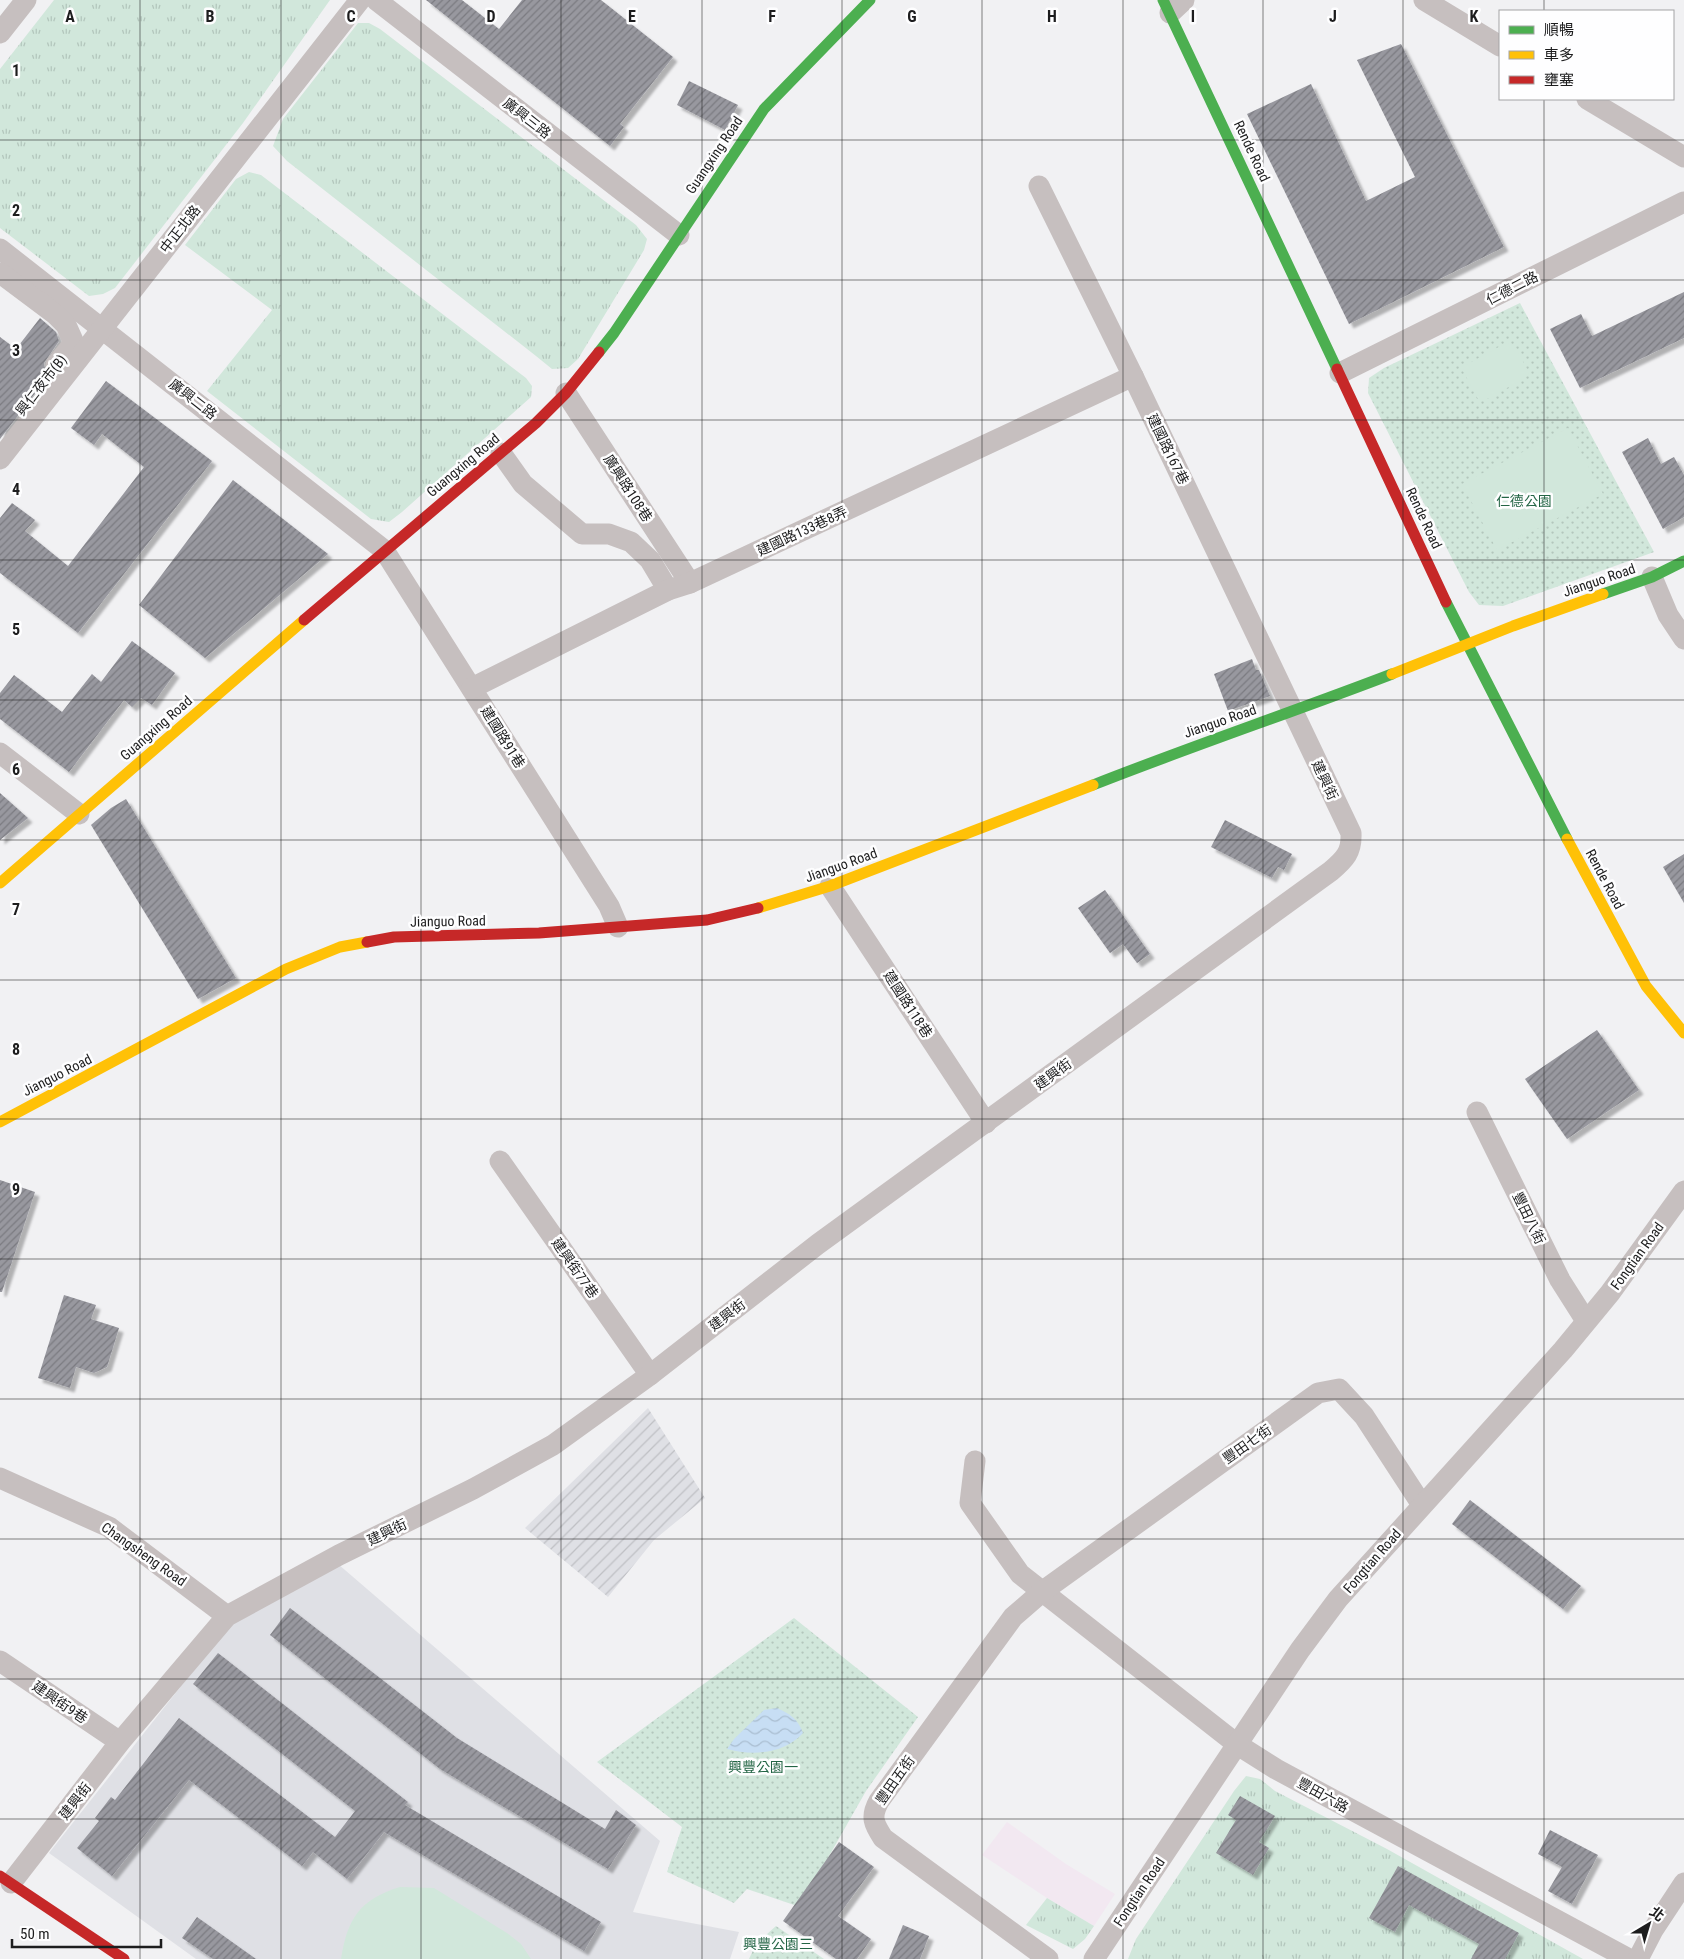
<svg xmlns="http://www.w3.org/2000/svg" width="1684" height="1959" font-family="'Roboto Condensed','Noto Sans TC',sans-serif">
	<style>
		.commercial { fill: #f2e8f1 }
		.industrial { fill: url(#industrial-furrows) }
		.built { fill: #dfe0e5 }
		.grass { fill: url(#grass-tufts) }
		.park { fill: url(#park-dots) }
		.pitch { fill: #d1e7db }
		.water { fill: url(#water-waves) }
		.building { fill: url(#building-hatch); filter: url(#shadow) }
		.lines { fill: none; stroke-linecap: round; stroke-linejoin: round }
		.street { stroke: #c6bfbf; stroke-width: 21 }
		.fast { stroke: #4caf50; stroke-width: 11 }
		.slow { stroke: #ffc107; stroke-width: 11 }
		.jam { stroke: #c62828; stroke-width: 11 }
		.grid { fill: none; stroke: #1d1d1e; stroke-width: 1; stroke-opacity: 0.55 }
		.labels { text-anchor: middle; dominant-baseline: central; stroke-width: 5; stroke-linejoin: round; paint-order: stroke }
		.street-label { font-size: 14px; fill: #1d1d1e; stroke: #fefeff }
		.park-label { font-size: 14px; fill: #236545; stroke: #fefeff }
		.grid-label { font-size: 16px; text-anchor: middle; font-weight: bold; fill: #1d1d1e; stroke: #fefeff; stroke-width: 5; stroke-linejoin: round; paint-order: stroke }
	</style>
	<defs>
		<pattern id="industrial-furrows" width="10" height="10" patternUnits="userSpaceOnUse" patternTransform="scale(1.25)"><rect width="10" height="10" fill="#dfe0e5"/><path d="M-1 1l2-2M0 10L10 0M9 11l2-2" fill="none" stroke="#bfc0c4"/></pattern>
		<pattern id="grass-tufts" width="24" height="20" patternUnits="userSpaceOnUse" patternTransform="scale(1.25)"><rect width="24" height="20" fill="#d1e7db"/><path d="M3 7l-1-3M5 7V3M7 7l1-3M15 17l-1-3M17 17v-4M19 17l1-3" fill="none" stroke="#b3c6bc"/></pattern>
		<pattern id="park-dots" width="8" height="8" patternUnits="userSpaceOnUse" patternTransform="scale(1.25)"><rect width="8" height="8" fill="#d1e7db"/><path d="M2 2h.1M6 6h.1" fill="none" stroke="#b3c6bc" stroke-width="1.8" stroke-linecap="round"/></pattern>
		<pattern id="water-waves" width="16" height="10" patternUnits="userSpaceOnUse" patternTransform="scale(1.25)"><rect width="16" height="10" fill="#c7def4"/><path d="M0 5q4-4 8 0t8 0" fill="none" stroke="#aabed1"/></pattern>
		<pattern id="building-hatch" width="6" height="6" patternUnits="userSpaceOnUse" patternTransform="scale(1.25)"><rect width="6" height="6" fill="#98989f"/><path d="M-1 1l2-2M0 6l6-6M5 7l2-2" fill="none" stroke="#7b7b81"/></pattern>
		<filter id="shadow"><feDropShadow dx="4.5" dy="4.5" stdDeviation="1" flood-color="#0004"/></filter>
	</defs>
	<rect width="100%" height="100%" fill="#f1f1f3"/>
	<path class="commercial" d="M1007 1822 1066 1864 1115 1894 1094 1926 1047 1898 982 1855Z"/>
	<path class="industrial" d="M648 1408 705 1498 654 1540 608 1597 525 1528Z"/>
	<path class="built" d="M338 1564 660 1841 633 1912 739 1932 730 1959H196L49 1853 235 1618Z"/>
	<g class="grass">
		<path d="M54 0H330L243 123 115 288 103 294 89 296 0 228V69Z"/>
		<path d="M358 23H369L380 29 636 225 647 239 644 250 578 359 568 368 552 369 536 356 287 161 273 146 283 119Z"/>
		<path d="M249 172 261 175 526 378 532 386 531 397 402 512 389 522 371 519 207 391 272 310 185 245 236 179Z"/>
		<path d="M1246 1776 1260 1779 1275 1791 1387 1849 1583 1959H1128L1136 1939 1234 1791Z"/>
		<path d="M1047 1898 1094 1926 1085 1939 1073 1949 1026 1925Z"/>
	</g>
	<g class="park">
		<path d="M1520 303 1654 552 1503 606 1479 605 1469 592 1368 393 1369 378 1384 368Z"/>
		<path d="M794 1618 918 1717 866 1791 800 1907 747 1889 734 1903 667 1872 682 1827 597 1762Z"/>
		<path d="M776 1926 824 1959H749L756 1944Z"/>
	</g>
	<g class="pitch">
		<path d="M1506 343 1515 346 1529 373 1525 378 1487 399H1478L1463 371 1464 366Z"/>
		<path d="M1568 428 1603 494 1497 550 1462 484Z"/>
		<path d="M400 1887 434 1888 507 1933 521 1944 531 1959H341C347 1919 360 1899 400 1887Z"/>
	</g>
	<path class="water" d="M777 1708C790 1714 798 1719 803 1733 784 1754 753 1756 727 1749L734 1739 764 1710Z"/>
	<g class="building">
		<path d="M426 0H462L499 29 522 0H601L673 57 620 124 624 127 610 146Z"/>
		<path d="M1401 44 1504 247 1349 324 1247 114 1311 84 1366 201 1415 177 1357 60Z"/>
		<path d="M689 81 738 105 725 130 677 105Z"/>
		<path d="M1684 292V338L1580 388 1550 329 1581 314 1592 336Z"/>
		<path d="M40 318 56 332 59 341 44 363 45 370 49 375 0 439V337L16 349Z"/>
		<path d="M106 381 212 461 78 633 0 573V518L12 503 35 520 25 531 68 566 144 467 102 434 94 445 71 428Z"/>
		<path d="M1648 438 1661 464 1674 457 1684 475V517L1663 529 1622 452Z"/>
		<path d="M233 480 328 554 205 658 139 605Z"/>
		<path d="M132 641 175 673 152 705 141 698 132 707 124 700 69 772 0 719V693L14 675 62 712 92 674 101 682Z"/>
		<path d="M1252 659 1256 670H1259L1270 696 1228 711 1214 674Z"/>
		<path d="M0 793 28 818 0 840Z"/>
		<path d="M126 799 236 978 198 999 91 825 111 808Z"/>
		<path d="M1225 820 1292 854 1284 870 1278 867 1272 878 1211 847Z"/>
		<path d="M1684 854V903L1663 867Z"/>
		<path d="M1105 890 1150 954 1137 963 1123 944 1110 953 1078 908Z"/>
		<path d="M1597 1030 1639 1090 1567 1139 1525 1079Z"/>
		<path d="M0 1180 35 1192 2 1292H0Z"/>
		<path d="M64 1295 96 1305 91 1319 119 1328 107 1367 94 1373 76 1367 70 1388 38 1378Z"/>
		<path d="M1470 1500 1581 1586 1563 1609 1452 1524Z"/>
		<path d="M290 1608 457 1738 605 1829 616 1810 636 1825 608 1869 440 1769 270 1635Z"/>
		<path d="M218 1653 408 1802 405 1805 601 1922 584 1951 384 1832 347 1879 313 1852 302 1866 189 1780 112 1876 77 1848 99 1821 95 1818 111 1797 115 1800 179 1718 335 1837 355 1811 193 1684Z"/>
		<path d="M1240 1796 1275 1816 1259 1842 1269 1848 1253 1875 1216 1853 1236 1820 1228 1815Z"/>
		<path d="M1550 1830 1598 1855 1572 1904 1548 1891 1562 1867 1538 1854Z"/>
		<path d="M839 1842 874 1867 838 1916 871 1939 857 1959H836L783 1921Z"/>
		<path d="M1398 1866 1519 1933 1505 1959H1471L1479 1944 1409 1905 1395 1932 1369 1918Z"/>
		<path d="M197 1917 256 1959H213L182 1938Z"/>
		<path d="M903 1925 929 1936 920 1959H889Z"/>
	</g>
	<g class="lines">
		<g class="street">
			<path d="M376 0 679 235"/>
			<path d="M1424 0 1500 46"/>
			<path d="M1170 13 1184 0"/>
			<path d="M0 33 26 0"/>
			<path d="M1587 99 1684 157"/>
			<path d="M0 249 384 550 609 906 618 927"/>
			<path d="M0 273 55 314 66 325 74 343 56 365"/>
			<path d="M1340 373 1684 202"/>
			<path d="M566 393 690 583"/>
			<path d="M501 453 523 484 582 534H609L631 542 650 560 668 590"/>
			<path d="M0 459 360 0"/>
			<path d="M1652 577 1668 615 1684 639"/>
			<path d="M472 688 668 590 690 583 1133 376"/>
			<path d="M0 753 79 814"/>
			<path d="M830 886 986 1123"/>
			<path d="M1477 1112 1560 1280 1586 1321"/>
			<path d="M500 1161 650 1375"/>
			<path d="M975 1461 970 1503 1020 1574 1238 1745 1276 1769 1629 1959"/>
			<path d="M0 1478 109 1527 227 1616"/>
			<path d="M0 1661 120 1742"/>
			<path d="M11 1883 120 1742 227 1616 339 1555 473 1489 553 1445 650 1375 818 1244 1331 871C1345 859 1352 852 1351 833L1133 376 1039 186"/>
			<path d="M1048 1959 883 1838C874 1824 870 1817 879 1801L1013 1617 1043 1591 1318 1393 1339 1389 1364 1416 1422 1505"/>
			<path d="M1094 1959 1300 1650 1338 1599 1563 1350 1610 1293 1684 1191"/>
			<path d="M1638 1959 1653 1930 1684 1883"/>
		</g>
		<g class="fast">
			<path d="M1163 0 1337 369"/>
			<path d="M599 352 614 333 764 109 870 0"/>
			<path d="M1603 594 1652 577 1684 561"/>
			<path d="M1446 602 1567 839"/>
			<path d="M1093 785C1192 746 1293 712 1392 674"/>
		</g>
		<g class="slow">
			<path d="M1392 674 1513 626 1603 594"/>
			<path d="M1567 839 1646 986 1684 1033"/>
			<path d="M0 883 304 620"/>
			<path d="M758 908 830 886 1093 785"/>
			<path d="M0 1122 286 969 340 947 367 942"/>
		</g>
		<g class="jam">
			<path d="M1337 369 1446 602"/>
			<path d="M304 620 536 423 566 393 599 352"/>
			<path d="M367 942 394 937 539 933 707 920 758 908"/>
			<path d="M0 1876 124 1959"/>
		</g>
	</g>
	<path class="grid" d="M140 0V1959M281 0V1959M421 0V1959M561 0V1959M702 0V1959M842 0V1959M982 0V1959M1123 0V1959M1263 0V1959M1403 0V1959M1544 0V11M1544 99V1959M0 140H1684M0 280H1684M0 420H1684M0 560H1684M0 700H1684M0 840H1684M0 980H1684M0 1119H1684M0 1259H1684M0 1399H1684M0 1539H1684M0 1679H1684M0 1819H1684"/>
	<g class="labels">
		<g class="street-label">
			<text transform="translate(527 118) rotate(38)">廣興三路</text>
			<text transform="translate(1252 151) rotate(65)">Rende Road</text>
			<text transform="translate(714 155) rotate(-56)">Guangxing Road</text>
			<text transform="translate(180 229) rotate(-52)">中正北路</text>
			<text transform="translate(1512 288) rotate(-27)">仁德二路</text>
			<text transform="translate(41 385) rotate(-52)">興仁夜市(B)</text>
			<text transform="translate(193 399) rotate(38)">廣興二路</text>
			<text transform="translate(1168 449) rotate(64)">建國路167巷</text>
			<text transform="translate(463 465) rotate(-40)">Guangxing Road</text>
			<text transform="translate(628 488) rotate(57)">廣興路108巷</text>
			<text transform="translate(1424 518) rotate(65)">Rende Road</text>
			<text transform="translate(802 531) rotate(-25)">建國路133巷8弄</text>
			<text transform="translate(1599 580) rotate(-19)">Jianguo Road</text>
			<text transform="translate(1220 721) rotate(-19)">Jianguo Road</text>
			<text transform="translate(156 728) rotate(-41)">Guangxing Road</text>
			<text transform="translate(503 737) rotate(58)">建國路91巷</text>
			<text transform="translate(1325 780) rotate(65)">建興街</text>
			<text transform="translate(841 865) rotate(-20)">Jianguo Road</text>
			<text transform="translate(1605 879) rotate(62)">Rende Road</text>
			<text transform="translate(448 921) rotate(-1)">Jianguo Road</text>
			<text transform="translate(908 1004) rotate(57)">建國路118巷</text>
			<text transform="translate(1053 1074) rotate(-36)">建興街</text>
			<text transform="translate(57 1075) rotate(-27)">Jianguo Road</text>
			<text transform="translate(1529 1218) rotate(64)">豐田八街</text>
			<text transform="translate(1637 1256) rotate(-54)">Fongtian Road</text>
			<text transform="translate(575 1268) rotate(55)">建興街77巷</text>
			<text transform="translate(727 1315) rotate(-38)">建興街</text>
			<text transform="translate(1247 1444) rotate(-35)">豐田七街</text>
			<text transform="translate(387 1532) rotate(-26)">建興街</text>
			<text transform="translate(144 1554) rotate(35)">Changsheng Road</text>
			<text transform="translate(1372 1561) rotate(-49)">Fongtian Road</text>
			<text transform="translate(60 1702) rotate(34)">建興街9巷</text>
			<text transform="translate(895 1780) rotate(-55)">豐田五街</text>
			<text transform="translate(1323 1795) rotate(29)">豐田六路</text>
			<text transform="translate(75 1801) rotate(-52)">建興街</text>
			<text transform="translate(1139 1892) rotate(-56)">Fongtian Road</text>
		</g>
		<g class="park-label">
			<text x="1524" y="501">仁德公園</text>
			<text x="763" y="1767">興豐公園一</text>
			<text x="778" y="1944">興豐公園三</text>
		</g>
	</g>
	<g class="grid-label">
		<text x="70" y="22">A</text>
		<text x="210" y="22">B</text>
		<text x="351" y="22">C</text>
		<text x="491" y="22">D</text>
		<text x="632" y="22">E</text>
		<text x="772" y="22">F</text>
		<text x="912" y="22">G</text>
		<text x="1052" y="22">H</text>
		<text x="1193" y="22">I</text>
		<text x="1333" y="22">J</text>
		<text x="1474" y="22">K</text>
		<text x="16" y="76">1</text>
		<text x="16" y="216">2</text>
		<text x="16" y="356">3</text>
		<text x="16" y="495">4</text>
		<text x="16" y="635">5</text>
		<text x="16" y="775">6</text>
		<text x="16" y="915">7</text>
		<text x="16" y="1055">8</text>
		<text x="16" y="1195">9</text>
	</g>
	<rect x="1499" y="10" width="175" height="90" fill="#fefeff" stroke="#a4a4a5"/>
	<rect x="1509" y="26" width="25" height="8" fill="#4caf50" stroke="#a4a4a5"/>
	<text x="1544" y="35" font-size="15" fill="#1d1d1e">順暢</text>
	<rect x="1509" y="51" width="25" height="8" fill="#ffc107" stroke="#a4a4a5"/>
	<text x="1544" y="60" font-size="15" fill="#1d1d1e">車多</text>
	<rect x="1509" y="76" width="25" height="8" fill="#c62828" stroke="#a4a4a5"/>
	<text x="1544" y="85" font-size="15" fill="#1d1d1e">壅塞</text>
	<g transform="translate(1649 1924) rotate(38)" stroke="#fefeff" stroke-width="4" paint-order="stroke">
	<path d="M0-4L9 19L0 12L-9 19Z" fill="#1d1d1e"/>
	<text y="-8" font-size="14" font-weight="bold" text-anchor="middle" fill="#1d1d1e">北</text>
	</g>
	<path d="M12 1939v8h149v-8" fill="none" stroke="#1d1d1e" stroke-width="2.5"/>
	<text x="20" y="1939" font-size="15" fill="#1d1d1e" stroke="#fefeff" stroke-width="4" paint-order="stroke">50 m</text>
</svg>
